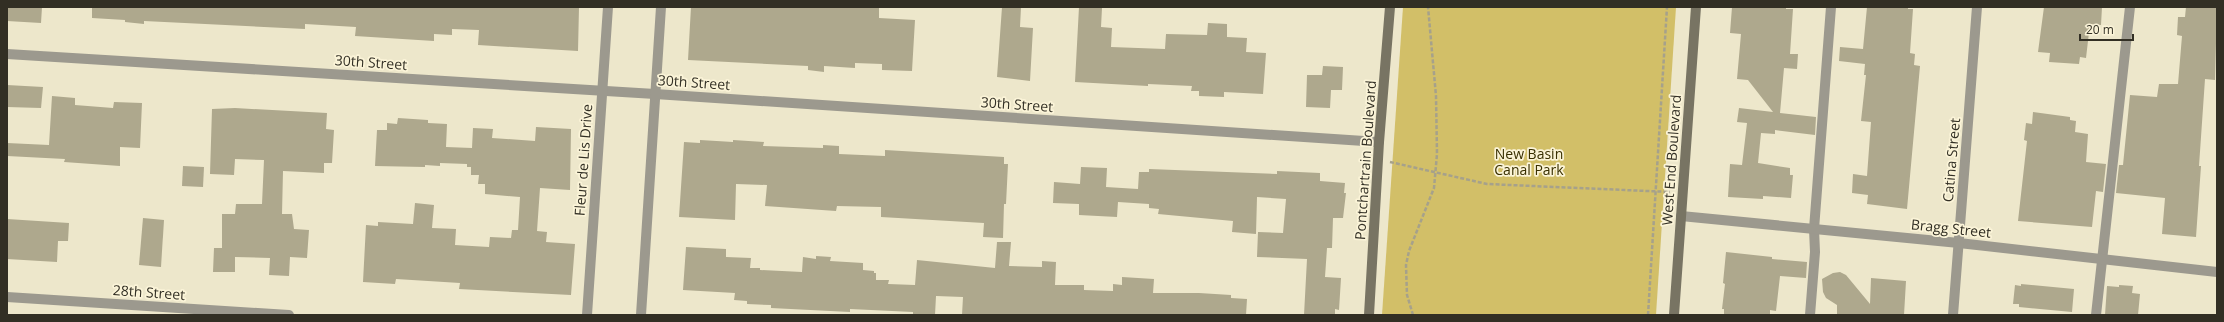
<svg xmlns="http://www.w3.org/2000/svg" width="2224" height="322" font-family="'Open Sans',sans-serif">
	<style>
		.green { fill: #d2bf68 }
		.building { fill: #aea88d }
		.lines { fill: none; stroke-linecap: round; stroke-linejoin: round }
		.path { stroke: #a6a18b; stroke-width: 2.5; stroke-dasharray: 4 2; stroke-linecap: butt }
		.lane { stroke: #9c998e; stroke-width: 10 }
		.street { stroke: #9c998e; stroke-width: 10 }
		.secondary { stroke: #787463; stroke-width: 10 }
		.labels { text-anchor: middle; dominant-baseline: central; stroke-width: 3.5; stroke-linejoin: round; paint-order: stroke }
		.street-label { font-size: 14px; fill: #322f24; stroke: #fbf4d8 }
		.park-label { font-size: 14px; fill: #393001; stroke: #fbf4d8 }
	</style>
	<rect width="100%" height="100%" fill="#ede7cb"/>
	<path class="green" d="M1403 7H1676L1656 315H1382Z"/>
	<g class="building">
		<path d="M7 7H42L41 23 7 21Z"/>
		<path d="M92 7H579L578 51 478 45 479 30 452 29V35L434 34V41L355 36 356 27 305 24V29L144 21V24L125 22V20L92 18Z"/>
		<path d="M691 7H879V18L915 20 912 71 882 70V64L855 63V68L824 66V72L808 70V66L688 60Z"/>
		<path d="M1002 7H1021L1020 27 1033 28 1030 81 997 77Z"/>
		<path d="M1079 7 1102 8 1101 27 1112 28 1111 47 1165 49 1166 34 1207 35 1208 23 1227 24V37L1247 38 1246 52 1266 53 1263 94 1224 92V97L1199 96V91H1191L1192 86 1148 84V86L1075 82Z"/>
		<path d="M1732 7H1786V9H1793L1790 54H1798L1797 69 1784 68 1780 113 1816 117 1815 135 1775 130V134L1761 133 1758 163 1790 168V175H1793L1791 198 1763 196V199L1728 197 1730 164 1742 165 1747 123 1737 122 1739 108 1773 112 1748 80 1737 79 1741 34 1730 33Z"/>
		<path d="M1867 7H1908V9H1913L1910 53 1915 54 1914 65 1920 66 1907 209 1867 204 1868 195 1852 193 1853 174 1867 176 1871 122 1861 121 1866 75H1864L1865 64 1839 61 1840 47 1863 49Z"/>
		<path d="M2044 7H2102L2101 25 2090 24 2086 58 2080 57 2079 64 2049 62 2050 53 2038 52Z"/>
		<path d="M2186 7H2217L2215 80 2205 79 2199 166H2201L2196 237 2162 234 2165 198 2116 193 2119 165H2123L2130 95 2157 97 2159 84H2178L2182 36 2177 35 2178 17H2185Z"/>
		<path d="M1323 66 1343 67 1342 90H1331L1330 108 1306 107 1307 75H1322Z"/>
		<path d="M7 85 43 87 41 108 7 107Z"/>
		<path d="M52 96 75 98V105L113 108 114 102 142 103 140 148 120 147V166L64 162 65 159 7 156V143L49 145Z"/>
		<path d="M235 108 327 113 326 129 334 130 332 163H324V173L283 171 282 214H292L294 229 309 230 307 258 290 257 289 276 269 275 270 258 235 257V272H213L214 248H222V214H235L236 204H262L264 160 235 159 234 175 210 174 212 109Z"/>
		<path d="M2033 112 2070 117V120L2076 121 2075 132 2088 134 2086 162 2106 164 2103 192 2096 191 2092 227 2018 221 2027 141 2024 140 2026 123 2032 124Z"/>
		<path d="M398 118 428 120V123L447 124 446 147 472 148 473 128 493 129 492 138 535 141 536 127 571 129 570 190 540 188 537 231 547 232 546 242 575 244 571 295 459 289 460 283 396 279 395 284 363 282 366 225 378 226V222L413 224 415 203 434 205 432 228 456 229 455 245 489 247 490 237 511 238 512 230H518L520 197 485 194V184H478L479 175H471V167H467V164L440 163V166L425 165V167L375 166 377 130H387V123L397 124Z"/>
		<path d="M700 140 733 142V140L764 142 763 146 823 148V145L839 146V154L885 156V150L1004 157V164H1008L1006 204H1004L1003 238 983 237 984 223 881 217V207L837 206 836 211 765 206 767 185 736 184 735 220 679 217 684 142 700 143Z"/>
		<path d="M183 166 204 167 203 187 182 186Z"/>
		<path d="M1081 167 1107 168 1106 187 1138 189 1139 172H1149V169L1277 174V171L1320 173V181L1345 183 1344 193H1346L1343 218H1333L1332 248H1327L1325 277 1341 278 1339 310 1335 309V315H1304L1307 259 1257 257 1258 232 1283 233 1286 199 1257 197 1256 234 1232 232 1233 221 1158 214 1159 209 1149 208V204L1118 202 1117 217 1079 215V204L1053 203 1054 182 1080 184Z"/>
		<path d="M143 218 164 220 161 267 139 265Z"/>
		<path d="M7 219 69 223 68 241H58L57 262 7 259Z"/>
		<path d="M997 242H1011L1009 266 1042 267V261L1056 262 1055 285H1084V290L1113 291V284L1122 285V277L1154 279 1153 293H1199L1231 295V298L1247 299 1246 315H962L963 297 936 296 935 315H913V312L850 309V312L771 308V305L747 304V301L734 300 735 293 683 290 686 247 726 249V257L751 258 750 268H760V270L802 272 803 257 816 259V256L831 257 830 261 863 263V270L874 271V273H876V280H889L888 284 915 285 917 260 995 268Z"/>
		<path d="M1726 252 1772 257V259L1807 262 1806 278 1780 276 1776 311 1770 310V315H1724V309H1722L1725 284 1723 283Z"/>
		<path d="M1840 272 1846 275 1870 304 1871 278 1906 281 1904 315H1837V305L1826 298 1823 292 1822 279 1833 273Z"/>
		<path d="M2021 284 2074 289 2072 312 2019 307V304H2013L2015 285 2021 286Z"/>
		<path d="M2119 285 2133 286 2132 293 2140 294 2138 315H2105L2107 286 2119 287Z"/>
	</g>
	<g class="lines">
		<g class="path">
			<path d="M1390 162 1487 184 1670 192"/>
			<path d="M1413 315 1407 295 1406 265 1409 251 1434 188 1437 154 1436 96 1428 7"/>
			<path d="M1648 315 1667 7"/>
		</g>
		<g class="lane">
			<path d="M1810 315 1815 252 1814 229 1831 7"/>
			<path d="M2096 315 2130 7"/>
		</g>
		<g class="street">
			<path d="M7 54 655 94 1379 142"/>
			<path d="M1681 216 1959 243 2217 272"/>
			<path d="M7 297 289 315"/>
			<path d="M587 315 608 7"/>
			<path d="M641 315 661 7"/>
			<path d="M1953 315 1977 7"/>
		</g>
		<g class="secondary">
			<path d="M1369 315 1379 142 1390 7"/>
			<path d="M1674 315 1696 7"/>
		</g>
	</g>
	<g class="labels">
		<g class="street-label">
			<text transform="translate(371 62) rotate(4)">30th Street</text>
			<text transform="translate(694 82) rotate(4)">30th Street</text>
			<text transform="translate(1017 104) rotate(4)">30th Street</text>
			<text transform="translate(583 160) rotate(-86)">Fleur de Lis Drive</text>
			<text transform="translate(1365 160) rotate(-86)">Pontchartrain Boulevard</text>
			<text transform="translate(1671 160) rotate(-86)">West End Boulevard</text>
			<text transform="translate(1951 160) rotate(-85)">Catina Street</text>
			<text transform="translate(1951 228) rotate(6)">Bragg Street</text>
			<text transform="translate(149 292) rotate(4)">28th Street</text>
		</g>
		<g class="park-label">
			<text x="1529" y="153">New Basin<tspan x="1529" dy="16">Canal Park</tspan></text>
		</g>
	</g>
	<rect width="2224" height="322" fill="none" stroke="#322f24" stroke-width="16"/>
	<path d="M2080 34v6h53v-6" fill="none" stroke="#322f24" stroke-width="2"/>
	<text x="2086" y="34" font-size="12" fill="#322f24" stroke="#fbf4d8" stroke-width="3" paint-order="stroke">20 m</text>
</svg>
